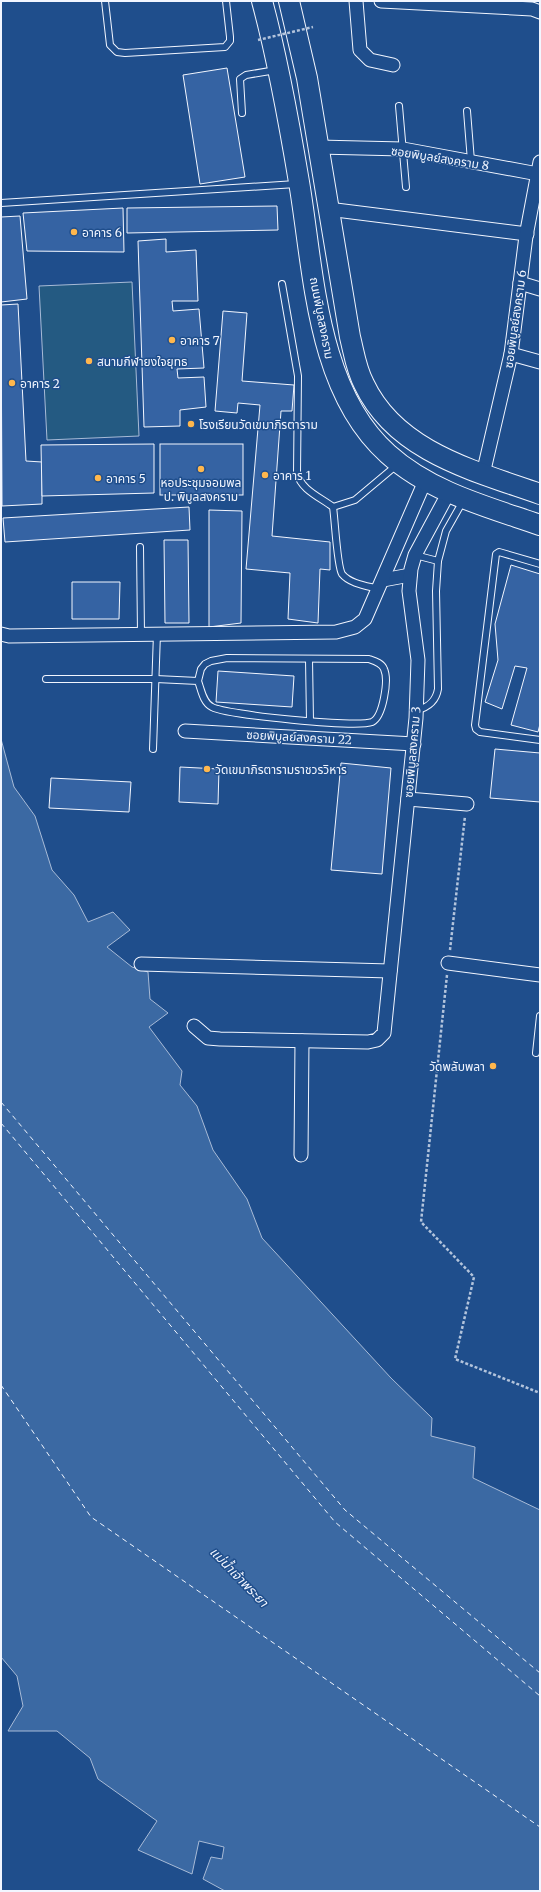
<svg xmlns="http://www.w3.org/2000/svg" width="541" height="1892" font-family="Merriweather,'Noto Sans Thai',serif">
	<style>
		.green { fill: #245a82; stroke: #a8bbd7 }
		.water { fill: #3b69a3; stroke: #a8bbd7 }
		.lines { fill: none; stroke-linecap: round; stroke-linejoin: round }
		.ferry { stroke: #f2f6ff; stroke-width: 1; stroke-dasharray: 5 4; stroke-linecap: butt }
		.building { fill: #3563a3; stroke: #f2f6ff }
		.lane-casing { stroke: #f2f6ff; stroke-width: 8 }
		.street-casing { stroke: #f2f6ff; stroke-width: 15 }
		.primary-casing { stroke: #f2f6ff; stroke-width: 22 }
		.path { stroke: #b3c4dc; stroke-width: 2.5; stroke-dasharray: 3 2; stroke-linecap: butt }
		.lane { stroke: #1f4e8c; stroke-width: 6 }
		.street { stroke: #1f4e8c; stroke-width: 13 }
		.primary { stroke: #1f4e8c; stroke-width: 20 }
		.path-bridge { stroke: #b3c4dc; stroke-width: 2.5; stroke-dasharray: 3 2; stroke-linecap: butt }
		.poi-dot { fill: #ffb74d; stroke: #1f4e8c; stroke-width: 1.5 }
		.labels { text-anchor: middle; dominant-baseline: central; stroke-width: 3; stroke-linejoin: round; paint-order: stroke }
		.street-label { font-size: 12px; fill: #f2f6ff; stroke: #1f4e8c }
		.poi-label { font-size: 12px; fill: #f2f6ff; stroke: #1f4e8c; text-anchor: start }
		.water-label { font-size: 13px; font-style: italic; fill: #f2f6ff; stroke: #1f4e8c }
	</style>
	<rect width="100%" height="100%" fill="#1f4e8c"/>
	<path class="green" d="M132 282 139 436 47 440 39 286Z"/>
	<path class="water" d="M1 739 14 787 35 816 52 870 74 895 88 922 113 912 130 930 107 947 132 967 148 972 150 999 168 1013 149 1027 182 1071 180 1085 197 1106 213 1150 247 1199 262 1238 391 1378 432 1418 431 1436 475 1447 473 1478 540 1510V1891H225L203 1879 211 1857 222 1859 224 1847 199 1841 192 1874 138 1850 157 1821 98 1779 90 1758 57 1731H8L23 1706 17 1676 1 1657Z"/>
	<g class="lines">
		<g class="ferry">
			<path d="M1 1102 345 1510 540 1673"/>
			<path d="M1 1123 335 1522 540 1696"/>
			<path d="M1 1385 91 1517 540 1827"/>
		</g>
	</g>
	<g class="building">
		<path d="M227 68 245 177 200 184 183 75Z"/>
		<path d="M277 206 278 230 127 233V208Z"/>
		<path d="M123 208 124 252 27 251 23 213Z"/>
		<path d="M20 216 27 299 1 302V217Z"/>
		<path d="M166 239V252L196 250 198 301H172L173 311 199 309 204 368 177 369 178 378 204 377 206 407 180 410V426L144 427 138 241Z"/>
		<path d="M18 304 26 461 42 462V504L2 506 1 305Z"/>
		<path d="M223 311 247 313 242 381 294 385 292 411H281L272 536 330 542V570L320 569 318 623 288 619 290 573 246 569 260 405 238 403 237 413 215 411Z"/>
		<path d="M154 444V493L42 496 41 445Z"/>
		<rect x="160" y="444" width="83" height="51"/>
		<path d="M189 507 190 530 5 542 3 518Z"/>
		<path d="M209 510 242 511 241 623 209 627Z"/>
		<path d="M164 540H188L189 623H165Z"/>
		<path d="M511 565 540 574V724L538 732 511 725 527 668 515 666 502 709 485 702 498 660 495 624Z"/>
		<path d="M72 582H120L119 619H72Z"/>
		<path d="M218 671 294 676 292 707 216 702Z"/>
		<path d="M495 749 540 753V802L490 798Z"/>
		<path d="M341 763 391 768 382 874 331 870Z"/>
		<path d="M180 767 219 769 218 804 179 802Z"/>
		<path d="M51 778 131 782 129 812 49 808Z"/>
	</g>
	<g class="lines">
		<defs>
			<g id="lane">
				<path d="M105 1 110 45 117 52 125 53 225 47 230 41V37L226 1"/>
				<path d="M399 106 406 187"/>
				<path d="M467 111 471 161"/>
				<path d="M242 113 240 79 246 75 276 70"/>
				<path d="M1 203 296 184"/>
				<path d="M282 284 298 376 297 473C301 490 320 497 333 507 335 520 337 566 342 574 350 584 368 586 379 589"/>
				<path d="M333 507 355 500 398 464"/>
				<path d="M140 547 141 634"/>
				<path d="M415 555 438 561 436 591 438 689C436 701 429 707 417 710"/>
				<path d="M438 561 446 531 463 501"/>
				<path d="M540 564 499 552 496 554 475 725 476 729 480 732 540 740"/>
				<path d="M309 659 310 721"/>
				<path d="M46 679H156L198 681 201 669 205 664 211 661 227 658 369 659C375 661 382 663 384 669 389 680 383 717 372 722 357 728 227 715 212 707 203 703 201 689 198 681"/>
				<path d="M153 749 157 633"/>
				<path d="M536 1053 540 1016"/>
			</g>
			<g id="street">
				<path d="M356 1 360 50 370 60 393 65"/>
				<path d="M381 1 532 9 540 12"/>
				<path d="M318 147 403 149 538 174"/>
				<path d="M328 209 527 234"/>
				<path d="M520 283 540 289"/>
				<path d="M511 354 540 362"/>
				<path d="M483 474 511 354 526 236 540 162"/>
				<path d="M383 580 410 575"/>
				<path d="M1 634 9 636 336 632 355 627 365 619 425 481"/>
				<path d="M185 731 414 744"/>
				<path d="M408 799 467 804"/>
				<path d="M448 963 540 975"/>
				<path d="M141 964 390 971"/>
				<path d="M194 1026 208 1038 220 1039 368 1042 377 1040 384 1033 416 718 418 660 409 591 411 569 415 555 449 492"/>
				<path d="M301 1155 302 1041"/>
			</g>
			<g id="primary">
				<path d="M262 1C278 60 289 122 299 182 314 271 316 390 388 454 430 492 488 507 540 525"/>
				<path d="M289 1 307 78 350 337C354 353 356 369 364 384 396 452 475 471 540 494"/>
			</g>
		</defs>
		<use href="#lane" class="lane-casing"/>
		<use href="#street" class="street-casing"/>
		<use href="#primary" class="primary-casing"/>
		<g class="path">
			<path d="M450 950 465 816"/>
			<path d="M447 975 421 1222 474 1277 455 1359 540 1393"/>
		</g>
		<use href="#lane" class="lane"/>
		<use href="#street" class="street"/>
		<use href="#primary" class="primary"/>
		<path class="path-bridge" d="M258 40 313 27"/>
	</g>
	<g class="poi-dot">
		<circle cx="74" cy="232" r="4"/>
		<circle cx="172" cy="340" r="4"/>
		<circle cx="89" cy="361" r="4"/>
		<circle cx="12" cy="383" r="4"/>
		<circle cx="191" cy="424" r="4"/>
		<circle cx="201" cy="469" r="4"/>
		<circle cx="265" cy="475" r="4"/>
		<circle cx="98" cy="478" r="4"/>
		<circle cx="207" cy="769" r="4"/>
		<circle cx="493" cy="1066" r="4"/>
	</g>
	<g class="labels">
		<g class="street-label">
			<text transform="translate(440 158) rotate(9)">ซอยพิบูลย์สงคราม 8</text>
			<text transform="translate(322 318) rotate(79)">ถนนพิบูลสงคราม</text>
			<text transform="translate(515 319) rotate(-82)">ซอยพิบูลย์สงคราม 6</text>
			<text transform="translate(299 737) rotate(3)">ซอยพิบูลย์สงคราม 22</text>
			<text transform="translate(412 752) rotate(-85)">ซอยพิบูลสงคราม 3</text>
		</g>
		<g class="poi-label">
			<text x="82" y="232">อาคาร 6</text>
			<text x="180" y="340">อาคาร 7</text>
			<text x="97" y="361">สนามกีฬายงใจยุทธ</text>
			<text x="20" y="383">อาคาร 2</text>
			<text x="199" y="424">โรงเรียนวัดเขมาภิรตาราม</text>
			<text x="273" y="475">อาคาร 1</text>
			<text x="106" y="478">อาคาร 5</text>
			<text x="201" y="482" text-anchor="middle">หอประชุมจอมพล<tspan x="201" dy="14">ป. พิบูลสงคราม</tspan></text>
			<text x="215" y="769">วัดเขมาภิรตารามราชวรวิหาร</text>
			<text x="485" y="1066" text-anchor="end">วัดพลับพลา</text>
		</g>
		<g class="water-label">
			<text transform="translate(239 1577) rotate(46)">แม่น้ำเจ้าพระยา</text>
		</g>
	</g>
	<rect width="541" height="1892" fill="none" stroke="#f2f6ff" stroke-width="4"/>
</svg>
